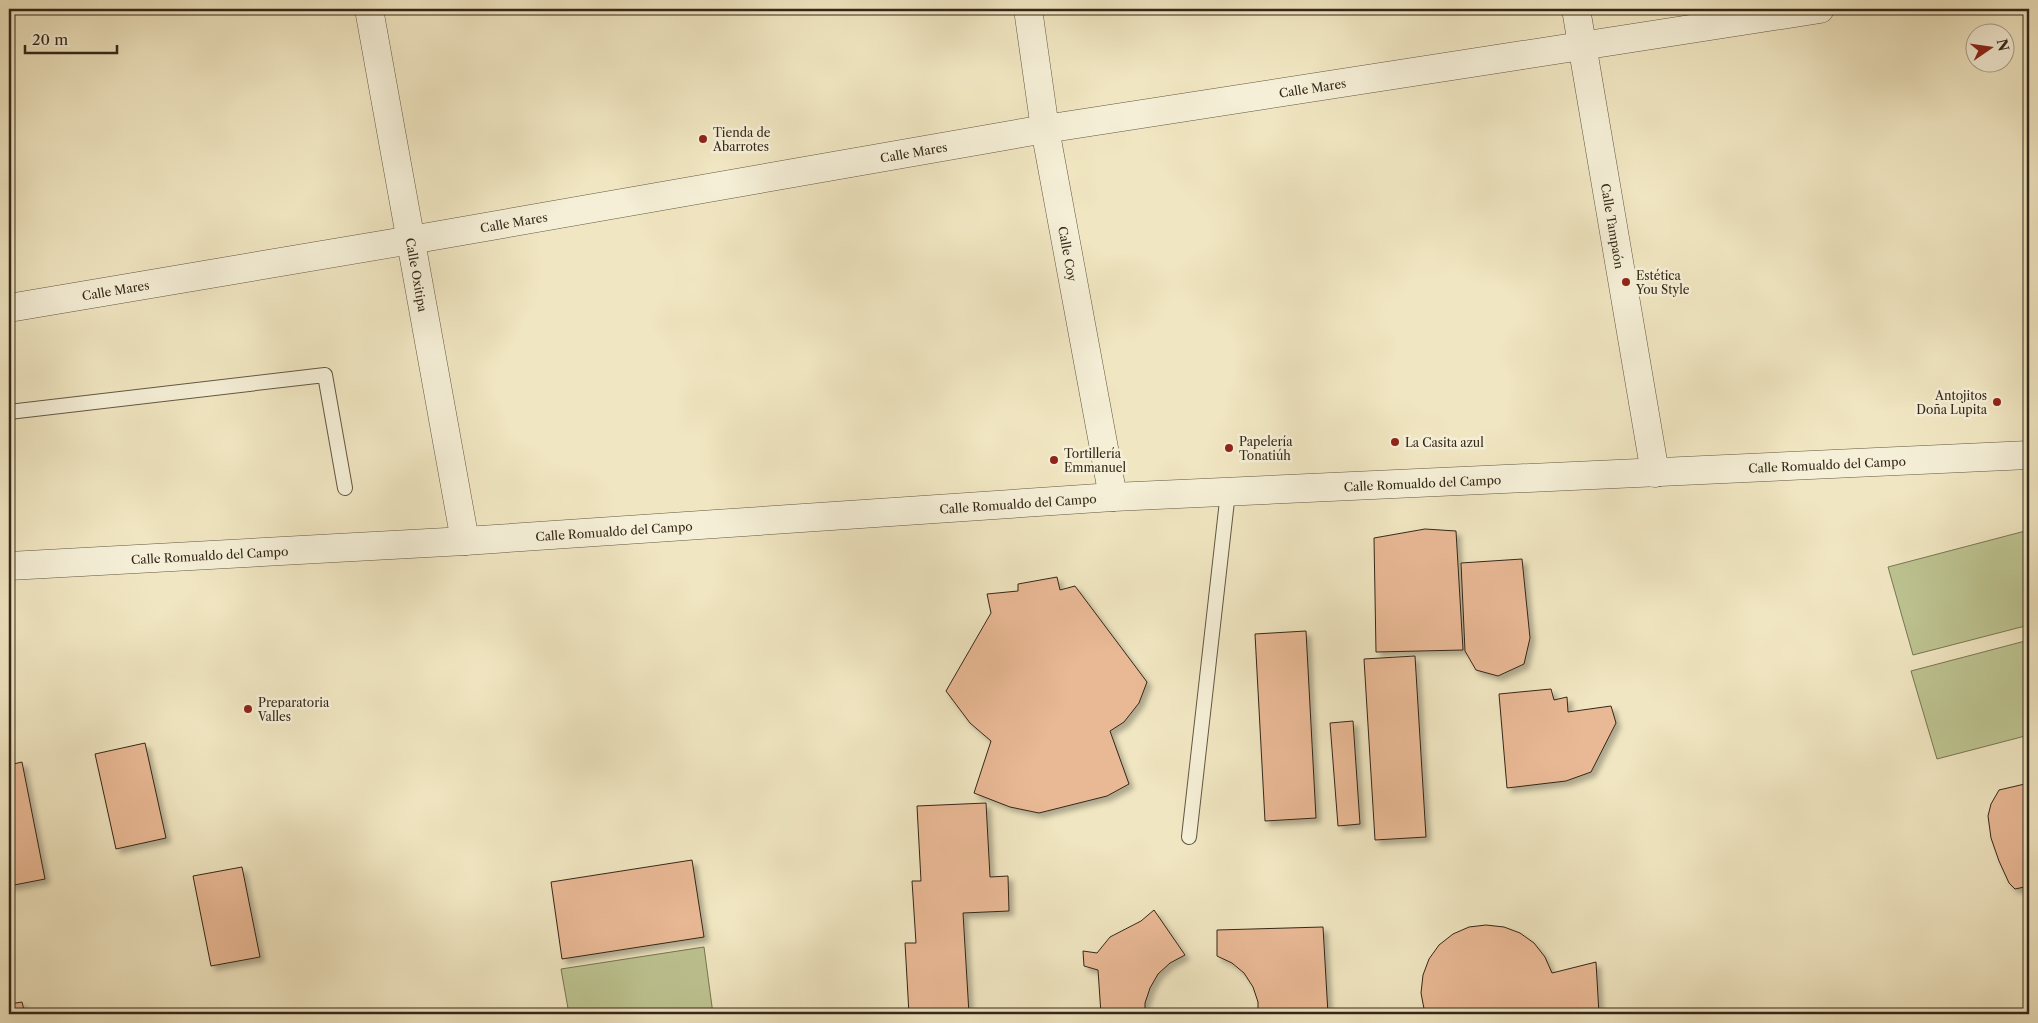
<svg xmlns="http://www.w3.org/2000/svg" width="2038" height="1023" font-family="'Libre Caslon Text',serif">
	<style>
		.green { fill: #bdc491; stroke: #787654 }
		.building { fill: #e9b995; stroke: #342718; filter: url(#shadow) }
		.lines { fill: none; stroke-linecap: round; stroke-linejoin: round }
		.service-casing { stroke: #635742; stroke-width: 16 }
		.minor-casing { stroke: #635742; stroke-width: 29 }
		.service { stroke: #f5efd7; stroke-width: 14 }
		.minor { stroke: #f5efd7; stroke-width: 28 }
		.poi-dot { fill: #8f2418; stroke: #f5efd7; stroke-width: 2 }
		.labels { text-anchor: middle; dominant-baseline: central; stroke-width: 5; stroke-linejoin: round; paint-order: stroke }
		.street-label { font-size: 12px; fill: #342718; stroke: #f5efd7 }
		.poi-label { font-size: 12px; fill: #342718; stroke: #f5efd7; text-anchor: start }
	</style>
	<defs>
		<filter id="shadow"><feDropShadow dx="4.5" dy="4.5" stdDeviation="2.5" flood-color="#0004"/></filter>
	</defs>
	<rect width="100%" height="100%" fill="#f0e6c1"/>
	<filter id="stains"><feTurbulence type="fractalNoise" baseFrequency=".004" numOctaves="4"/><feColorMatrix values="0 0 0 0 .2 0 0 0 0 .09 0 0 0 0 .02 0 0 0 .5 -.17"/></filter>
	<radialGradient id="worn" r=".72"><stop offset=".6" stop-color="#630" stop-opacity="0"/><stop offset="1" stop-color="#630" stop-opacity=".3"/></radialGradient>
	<g class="green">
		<path d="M2029 530V625L1913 655 1888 567Z"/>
		<path d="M2029 640V735L1937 759 1911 671Z"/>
		<path d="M704 947 713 1014H569L561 969Z"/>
	</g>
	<g class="building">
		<path d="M1425 529 1456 531 1463 650 1376 652 1374 538Z"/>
		<path d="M1522 559 1530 638 1524 664 1498 676 1476 670 1465 651 1461 563Z"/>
		<path d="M1057 577 1060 590 1075 586 1147 682 1139 703 1124 722 1110 731 1129 784 1107 796 1039 813 1010 807 974 793 991 741 970 723 946 691 991 613 987 594 1018 591V584Z"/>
		<path d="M1306 631 1316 818 1265 821 1255 634Z"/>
		<path d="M1415 656 1426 837 1375 840 1364 659Z"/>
		<path d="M1551 689 1554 700 1567 697 1568 712 1611 706 1616 723 1591 772 1566 781 1507 788 1499 694Z"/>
		<path d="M1353 721 1360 824 1338 826 1330 723Z"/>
		<path d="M145 743 166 838 116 849 95 754Z"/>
		<path d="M22 762 45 879 9 886V765Z"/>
		<path d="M2029 783V886L2015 889 2009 883 1999 861 1991 838 1988 816 1991 804 1999 790Z"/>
		<path d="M986 803 990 877 1008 876 1009 911 963 913 969 1014H909L905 943H916L912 881H921L917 806Z"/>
		<path d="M692 860 704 937 562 959 551 882Z"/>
		<path d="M242 867 260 957 211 966 193 876Z"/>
		<path d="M1154 910 1185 955 1170 963 1158 974 1150 988 1145 1003V1014H1101L1098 970 1084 966 1083 951 1097 953 1110 937 1141 921Z"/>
		<path d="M1486 925 1504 927 1520 933 1534 943 1545 957 1552 973 1596 962 1599 1014H1425L1421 993 1423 975 1429 959 1439 945 1453 934 1469 927Z"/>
		<path d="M1323 927 1328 1014H1258V1002L1253 987 1244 973 1232 963 1217 956V930Z"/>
		<path d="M22 1002 25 1014H9V1004Z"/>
	</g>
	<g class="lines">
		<defs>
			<g id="service">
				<path d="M9 412 325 375 345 488"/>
				<path d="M1189 837 1228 492"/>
			</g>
			<g id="minor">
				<path id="s1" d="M369 9 465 541"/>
				<path id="s2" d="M1028 9 1045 129 1113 497"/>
				<path id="s3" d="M1576 9 1655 473"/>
				<path id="s4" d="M9 308 411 240 1045 129 1820 9"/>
				<path id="s5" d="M9 566 465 541 1113 497 2029 455"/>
			</g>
		</defs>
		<use href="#service" class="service-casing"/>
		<use href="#minor" class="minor-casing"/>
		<use href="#service" class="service"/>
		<use href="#minor" class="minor"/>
	</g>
	<g class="poi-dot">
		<circle cx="703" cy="139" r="5"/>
		<circle cx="1626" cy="282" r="5"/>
		<circle cx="1997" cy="402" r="5"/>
		<circle cx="1395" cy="442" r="5"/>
		<circle cx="1229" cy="448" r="5"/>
		<circle cx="1054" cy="460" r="5"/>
		<circle cx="248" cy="709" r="5"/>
	</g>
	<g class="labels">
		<g class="street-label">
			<text stroke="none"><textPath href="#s4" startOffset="1322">Calle Mares</textPath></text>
			<text stroke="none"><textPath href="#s4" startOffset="918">Calle Mares</textPath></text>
			<text stroke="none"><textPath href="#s4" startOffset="512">Calle Mares</textPath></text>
			<text stroke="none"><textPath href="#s3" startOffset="220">Calle Tampaón</textPath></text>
			<text stroke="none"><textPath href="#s2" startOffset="248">Calle Coy</textPath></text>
			<text stroke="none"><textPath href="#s1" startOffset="270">Calle Oxitipa</textPath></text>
			<text stroke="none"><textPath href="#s4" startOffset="108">Calle Mares</textPath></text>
			<text stroke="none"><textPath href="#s5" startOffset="1821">Calle Romualdo del Campo</textPath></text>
			<text stroke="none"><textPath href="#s5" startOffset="1416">Calle Romualdo del Campo</textPath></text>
			<text stroke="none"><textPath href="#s5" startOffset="1011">Calle Romualdo del Campo</textPath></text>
			<text stroke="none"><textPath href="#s5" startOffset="606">Calle Romualdo del Campo</textPath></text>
			<text stroke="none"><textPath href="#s5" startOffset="201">Calle Romualdo del Campo</textPath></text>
		</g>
		<g class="poi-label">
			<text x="713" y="132">Tienda de<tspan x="713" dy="14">Abarrotes</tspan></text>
			<text x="1636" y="275">Estética<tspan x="1636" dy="14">You Style</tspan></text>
			<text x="1987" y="395" text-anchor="end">Antojitos<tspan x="1987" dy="14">Doña Lupita</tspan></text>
			<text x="1239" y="441">Papelería<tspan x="1239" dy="14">Tonatiúh</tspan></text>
			<text x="1405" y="442">La Casita azul</text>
			<text x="1064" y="453">Tortillería<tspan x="1064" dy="14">Emmanuel</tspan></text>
			<text x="258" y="702">Preparatoria<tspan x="258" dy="14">Valles</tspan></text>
		</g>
	</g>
	<rect width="2038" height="1023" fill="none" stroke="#f0e6c1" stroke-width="30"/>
	<rect x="10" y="10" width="2018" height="1003" fill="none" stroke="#342718" stroke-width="2.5"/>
	<rect x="15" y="15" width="2008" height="993" fill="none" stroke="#342718"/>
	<g transform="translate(1990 48) rotate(77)"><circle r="24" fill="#f5efd7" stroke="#a89f8b"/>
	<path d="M0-4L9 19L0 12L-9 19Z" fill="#8f2418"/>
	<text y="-8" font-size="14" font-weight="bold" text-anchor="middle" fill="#342718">N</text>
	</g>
	<path d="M25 45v8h92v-8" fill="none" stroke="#342718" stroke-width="2.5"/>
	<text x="32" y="45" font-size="15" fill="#342718" stroke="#f5efd7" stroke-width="4" paint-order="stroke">20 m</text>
	<rect width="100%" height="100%" filter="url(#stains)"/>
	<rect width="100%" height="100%" fill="url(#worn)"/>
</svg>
